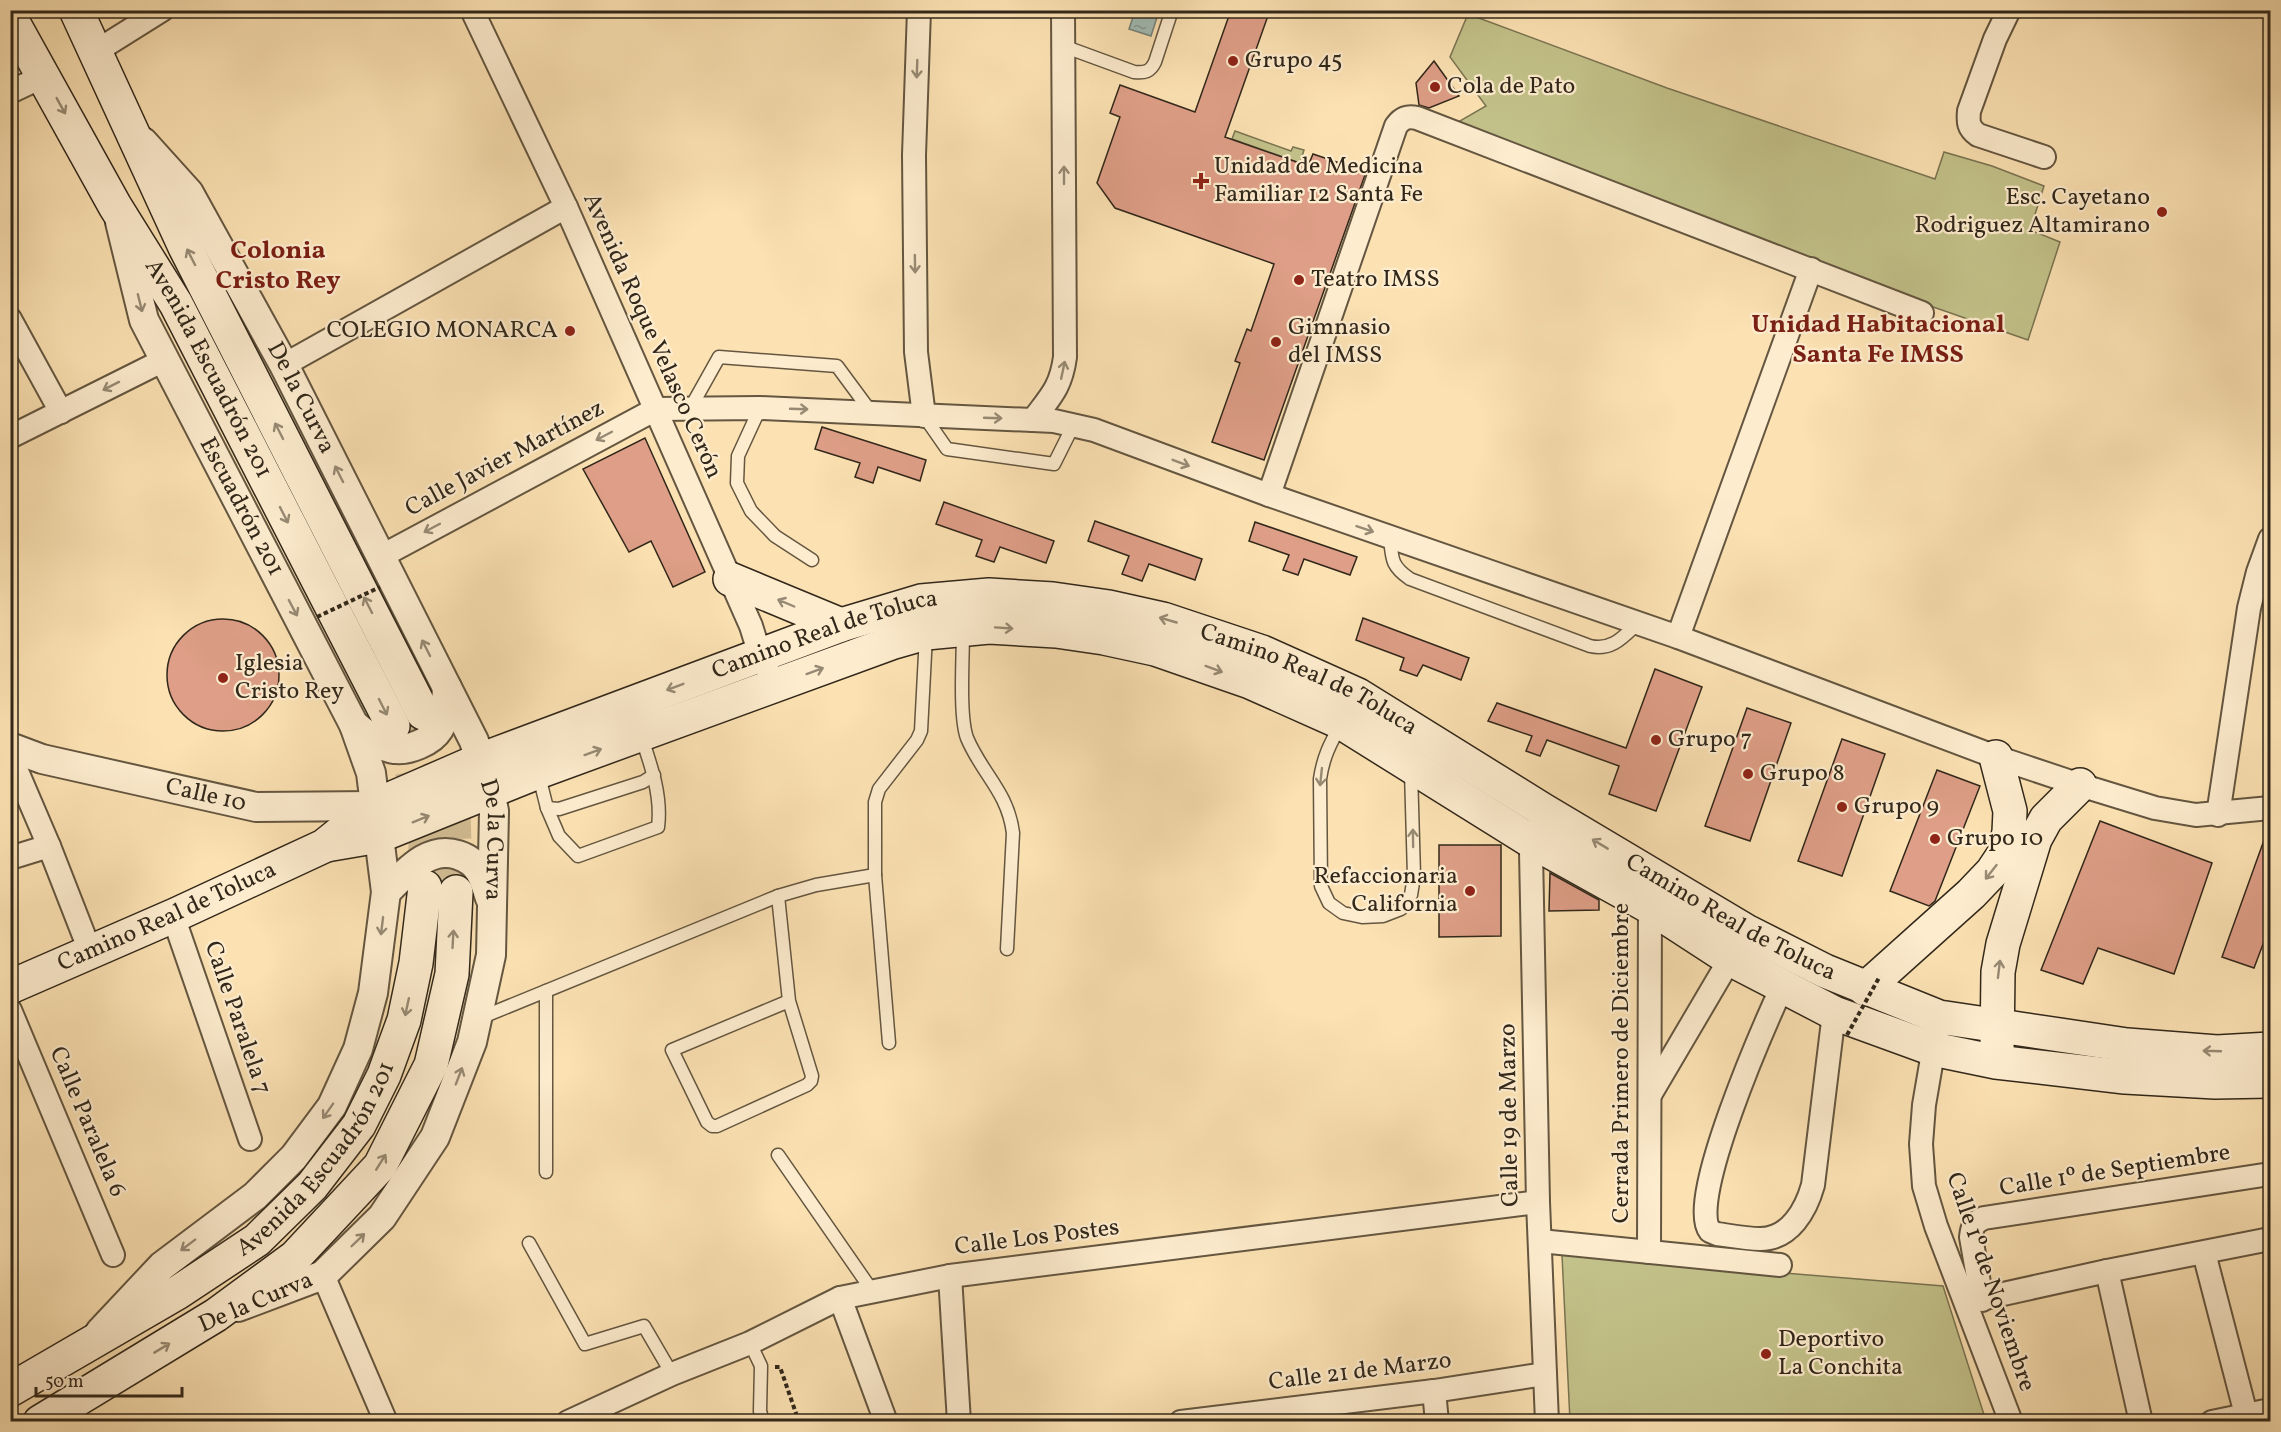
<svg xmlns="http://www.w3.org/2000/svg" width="2281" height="1432" font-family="Vollkorn,serif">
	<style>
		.green { fill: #c3c28a; stroke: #7a7452; stroke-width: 1.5 }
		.water { fill: url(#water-ripples); stroke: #748077; stroke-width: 1.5 }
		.building { fill: #de9e87; stroke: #31271a; stroke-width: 1.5 }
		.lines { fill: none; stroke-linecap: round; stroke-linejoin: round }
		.secondary-tunnel { stroke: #d3bd94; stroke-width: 33; stroke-dasharray: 33 16; stroke-linecap: butt }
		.service-casing { stroke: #645640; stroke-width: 15 }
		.minor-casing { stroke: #645640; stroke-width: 26 }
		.tertiary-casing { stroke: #645640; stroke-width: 32 }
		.secondary-casing { stroke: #31271a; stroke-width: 36 }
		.path { stroke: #31271a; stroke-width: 4; stroke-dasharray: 4.5 3; stroke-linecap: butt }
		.service { stroke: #fdecce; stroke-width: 12 }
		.minor { stroke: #fdecce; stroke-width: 22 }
		.tertiary { stroke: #fdecce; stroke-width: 28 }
		.secondary { stroke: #fdecce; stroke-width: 33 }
		.path-bridge { stroke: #31271a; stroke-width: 4; stroke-dasharray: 4.5 3; stroke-linecap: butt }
		.oneway { stroke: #978a74 }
		.poi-dot { fill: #8f2418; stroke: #fdecce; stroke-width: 2 }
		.labels { text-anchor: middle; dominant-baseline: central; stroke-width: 4.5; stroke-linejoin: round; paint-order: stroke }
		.poi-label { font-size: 24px; fill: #31271a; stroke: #fdecce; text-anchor: start }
		.street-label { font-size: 24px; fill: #31271a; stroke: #fdecce }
		.neighbourhood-label { font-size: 26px; font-weight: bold; fill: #7a1f14; stroke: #fdecce }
	</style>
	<defs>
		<pattern id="water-ripples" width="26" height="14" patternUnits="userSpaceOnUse" patternTransform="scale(1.5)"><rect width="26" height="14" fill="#a1bcb5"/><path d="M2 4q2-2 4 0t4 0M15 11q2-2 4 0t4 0" fill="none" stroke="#849992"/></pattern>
	</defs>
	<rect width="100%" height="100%" fill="#fce2b3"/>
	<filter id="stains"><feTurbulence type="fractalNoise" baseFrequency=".00333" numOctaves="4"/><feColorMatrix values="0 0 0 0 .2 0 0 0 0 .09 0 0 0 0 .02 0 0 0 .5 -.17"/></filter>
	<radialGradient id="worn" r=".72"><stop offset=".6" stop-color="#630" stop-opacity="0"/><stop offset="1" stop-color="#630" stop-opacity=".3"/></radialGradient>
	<g class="green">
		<path d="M1468 14 1667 88 1935 179 1944 152 1992 166 2044 186 2030 230 2060 242 2028 340 1893 293 1458 122 1486 106 1450 57Z"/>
		<path d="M1235 131 1291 151 1293 147 1304 150 1300 163 1232 139Z"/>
		<path d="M1562 1255 1943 1286 1986 1421H1570Z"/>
	</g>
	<path class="water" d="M1135 11H1159L1151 36 1129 29Z"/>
	<g class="building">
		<path d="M1231 10H1270L1225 137 1308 166 1313 154 1366 172 1264 460 1212 442 1240 363 1235 361 1247 329 1251 331 1274 264 1115 208 1097 183 1120 117 1110 113 1120 85 1195 112Z"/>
		<path d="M1434 61 1459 96 1429 108 1419 105 1416 83Z"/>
		<path d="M822 427 926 460 920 481 878 467 873 483 855 477 860 463 815 449Z"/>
		<path d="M645 438 705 572 673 587 651 541 629 552 583 469Z"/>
		<path d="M944 502 1054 541 1046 563 1000 547 994 562 976 556 982 540 936 524Z"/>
		<path d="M1095 521 1202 559 1195 580 1149 564 1142 581 1122 574 1129 556 1088 541Z"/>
		<path d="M1255 522 1357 557 1350 575 1304 559 1298 575 1283 570 1289 555 1249 541Z"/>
		<path d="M1363 618 1469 658 1461 680 1423 665 1417 676 1400 670 1404 658 1356 640Z"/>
		<circle cx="223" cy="675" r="56"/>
		<path d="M1655 669 1702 687 1656 811 1609 794 1619 766 1547 740 1540 756 1526 751 1532 736 1488 721 1497 703 1626 748Z"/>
		<path d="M1747 708 1791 723 1750 841 1705 826Z"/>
		<path d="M1842 739 1885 754 1842 876 1798 861Z"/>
		<path d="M1937 770 1980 786 1935 901 1929 906 1890 891Z"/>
		<path d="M2100 821 2212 863 2174 974 2098 948 2083 984 2041 970Z"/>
		<path d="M2268 829H2271V923L2254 968 2222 957Z"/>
		<path d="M1439 845H1501V936L1439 937Z"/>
		<path d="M1550 873 1599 900V910L1549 911Z"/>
	</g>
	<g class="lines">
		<g class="secondary-tunnel">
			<path d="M423 713 454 807 456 892"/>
			<path d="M393 726 411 769 425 836V887"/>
		</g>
		<defs>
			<g id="service">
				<path d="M1063 46 1134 72C1145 73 1150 72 1155 62L1172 10"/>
				<path d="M691 407 719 357 837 366 871 412"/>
				<path d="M760 408 738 456 737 483 751 511 775 536 812 560"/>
				<path d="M924 416 947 449 1054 464 1074 424"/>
				<path d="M1390 537C1392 559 1391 566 1410 579L1590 646C1612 651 1623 637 1638 623"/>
				<path d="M963 632C963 658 959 716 967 738 982 774 1008 792 1013 833L1007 949"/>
				<path d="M1341 725C1330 743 1323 758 1320 779L1321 886 1329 903 1343 913 1362 917 1383 916 1401 909 1411 895 1414 876 1411 771"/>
				<path d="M538 772 547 808 559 836 578 856 658 827C662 796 651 765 641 736"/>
				<path d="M547 808 559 809 643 782 654 775"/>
				<path d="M778 896 789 1001 672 1050 707 1122 712 1126H717L807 1085 811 1081 812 1076 789 1001"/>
				<path d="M480 1018 778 896 816 885 875 875"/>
				<path d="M889 1043 875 875V802L879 789 917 740 921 731 926 635"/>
				<path d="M778 1155 873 1292"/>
				<path d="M546 1172V991"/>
				<path d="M529 1243 585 1344 644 1326 672 1374"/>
				<path d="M750 1343 761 1366 760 1411 763 1422"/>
			</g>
			<g id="minor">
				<path d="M472 10 566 207 751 626 760 655 767 668"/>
				<path d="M919 10 914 155 916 352 924 416"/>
				<path d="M2009 10 1995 39 1969 111C1968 122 1968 128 1978 135L2044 157"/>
				<path d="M95 52 162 10"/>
				<path d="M10 92 44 76"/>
				<path d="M10 319 61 412"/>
				<path d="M284 365 566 207"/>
				<path d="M1033 420C1051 396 1061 387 1065 357L1063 10"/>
				<path d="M10 437 164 360"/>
				<path d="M1269 495 1396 126C1402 118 1407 116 1417 118L1922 313"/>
				<path d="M380 557 656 409 760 408 1054 421 1094 430 1269 495 1678 637 1996 757 2080 785 2155 808 2196 815 2270 808"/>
				<path d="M1678 637 1811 269"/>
				<path d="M10 755 49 846 90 951"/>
				<path d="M2218 815 2249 608 2258 572 2270 539"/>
				<path d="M1535 831 1531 841V852L1538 1202 1547 1422"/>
				<path d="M10 858 49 846"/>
				<path d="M173 916 250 1139"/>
				<path d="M1782 987C1765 1024 1686 1202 1710 1231L1717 1234C1731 1236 1746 1239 1760 1239 1790 1239 1806 1210 1813 1185L1834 1013"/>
				<path d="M10 1010 113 1255"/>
				<path d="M1936 1035 1924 1105 1921 1144 1924 1186 1936 1226 2011 1422"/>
				<path d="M1650 1095 1730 959"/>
				<path d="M1540 1241 1780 1265"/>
				<path d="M1649 1252 1650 897"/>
				<path d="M2204 1253 2248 1422"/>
				<path d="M2107 1271 2141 1422"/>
				<path d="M323 1275 386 1422"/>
				<path d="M950 1276 959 1422"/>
				<path d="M840 1298 886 1422"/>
				<path d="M1982 1300 1971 1237C1972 1227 1974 1222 1984 1218L2270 1174"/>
				<path d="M1967 1302 2107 1271 2270 1239"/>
				<path d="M1434 1391 1437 1422"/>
				<path d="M568 1422 672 1374 750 1343 840 1298 950 1276 1538 1202"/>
				<path d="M1181 1422 1434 1391 1545 1374"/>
				<path d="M2212 1422 2270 1410"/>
			</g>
			<g id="tertiary">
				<path id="s1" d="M143 142 189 193 284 365 474 741 490 792 494 811 491 955 472 1042 435 1137 382 1217 323 1275 238 1307"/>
				<path d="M354 725C364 732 382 748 394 749 408 751 431 742 439 729 446 718 446 701 447 688"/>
				<path id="s2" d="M10 747 42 759 256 807 374 806"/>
				<path d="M386 892C406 873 428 845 458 855 467 858 475 863 480 872 485 880 487 890 490 898"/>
				<path d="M100 1332 162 1266 255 1196 294 1157 332 1106 358 1049 373 993 386 892 371 773 354 725 144 320 120 222"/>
			</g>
			<g id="secondary">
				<path d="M76 10 185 247 423 713"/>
				<path id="s3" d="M10 17 115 206 176 304 393 726"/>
				<path d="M730 579 841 625"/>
				<path d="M326 845 379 836 538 772 891 643 926 633 989 627 1056 631 1104 638 1155 649 1250 682 1342 723 1531 841 1650 907 1730 959 1834 1013 1933 1049 1996 1062 2125 1077 2215 1082 2270 1081"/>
				<path id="s4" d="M10 987 173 916 324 846 374 806 480 760 841 625 921 601 989 595 1053 599 1109 607 1163 619 1262 652 1358 695 1543 810 1746 931 1825 971 1939 1017 2127 1045 2217 1052 2270 1049"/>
				<path d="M1865 989 1971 894 1992 872 2004 854 2009 832 2010 811 1996 757"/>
				<path d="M1997 1050 1998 972 2003 944 2035 839 2046 819 2080 785"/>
				<path id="s5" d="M10 1390 177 1293 257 1240 312 1186 359 1125 384 1075 404 1020 416 963 425 887"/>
				<path d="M40 1422 216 1315 295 1257 380 1166 431 1065 452 974 456 892"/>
			</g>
		</defs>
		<use href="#service" class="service-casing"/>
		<use href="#minor" class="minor-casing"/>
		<use href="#tertiary" class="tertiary-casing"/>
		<use href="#secondary" class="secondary-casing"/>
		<g class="path">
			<path d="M775 1367H780L799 1422"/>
			<path d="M735 1422 748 1416"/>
		</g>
		<use href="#service" class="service"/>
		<use href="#minor" class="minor"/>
		<use href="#tertiary" class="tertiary"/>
		<use href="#secondary" class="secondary"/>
		<g class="path-bridge">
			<path d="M317 617 380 587"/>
			<path d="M1847 1035 1880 976"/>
		</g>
	</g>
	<defs><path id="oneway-shaft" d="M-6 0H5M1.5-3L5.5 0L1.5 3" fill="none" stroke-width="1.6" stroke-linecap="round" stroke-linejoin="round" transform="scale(1.5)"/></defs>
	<g class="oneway">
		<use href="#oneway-shaft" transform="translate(917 69) rotate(92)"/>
		<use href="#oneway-shaft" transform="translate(61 106) rotate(61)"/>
		<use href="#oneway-shaft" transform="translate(1064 175) rotate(-90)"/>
		<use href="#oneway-shaft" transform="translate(191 257) rotate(-117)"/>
		<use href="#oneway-shaft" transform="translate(915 264) rotate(89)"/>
		<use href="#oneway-shaft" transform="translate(140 303) rotate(76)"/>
		<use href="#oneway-shaft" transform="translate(1063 370) rotate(-78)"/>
		<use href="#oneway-shaft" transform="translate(111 386) rotate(153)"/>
		<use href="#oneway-shaft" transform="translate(799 409) rotate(2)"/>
		<use href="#oneway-shaft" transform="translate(993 418) rotate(2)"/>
		<use href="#oneway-shaft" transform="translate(279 431) rotate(-117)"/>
		<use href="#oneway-shaft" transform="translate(604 436) rotate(152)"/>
		<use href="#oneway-shaft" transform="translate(1181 463) rotate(21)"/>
		<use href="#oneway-shaft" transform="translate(339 474) rotate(-117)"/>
		<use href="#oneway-shaft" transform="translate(284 515) rotate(63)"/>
		<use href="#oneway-shaft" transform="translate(432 528) rotate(152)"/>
		<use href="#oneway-shaft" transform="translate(1365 529) rotate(19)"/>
		<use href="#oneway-shaft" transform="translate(786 603) rotate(-157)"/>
		<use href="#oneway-shaft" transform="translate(368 605) rotate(-117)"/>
		<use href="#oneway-shaft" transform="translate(293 608) rotate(62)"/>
		<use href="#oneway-shaft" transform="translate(1168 620) rotate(-164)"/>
		<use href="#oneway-shaft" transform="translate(1004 628) rotate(4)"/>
		<use href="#oneway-shaft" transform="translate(426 648) rotate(-117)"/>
		<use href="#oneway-shaft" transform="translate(1214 669) rotate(20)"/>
		<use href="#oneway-shaft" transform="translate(815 671) rotate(-20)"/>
		<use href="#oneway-shaft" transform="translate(675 687) rotate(159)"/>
		<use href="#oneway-shaft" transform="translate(383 707) rotate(63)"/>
		<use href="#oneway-shaft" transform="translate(593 752) rotate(-20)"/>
		<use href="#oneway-shaft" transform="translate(1321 777) rotate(96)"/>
		<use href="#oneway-shaft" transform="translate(421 819) rotate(-22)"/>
		<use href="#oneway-shaft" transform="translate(1413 838) rotate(-91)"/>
		<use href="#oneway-shaft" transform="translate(1600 844) rotate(-149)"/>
		<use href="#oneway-shaft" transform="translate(1991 872) rotate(128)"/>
		<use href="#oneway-shaft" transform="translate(382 926) rotate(97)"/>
		<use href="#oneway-shaft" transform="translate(453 939) rotate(-87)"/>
		<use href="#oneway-shaft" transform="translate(1999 969) rotate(-83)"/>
		<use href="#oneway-shaft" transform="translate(407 1007) rotate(102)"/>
		<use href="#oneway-shaft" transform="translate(2212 1051) rotate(-178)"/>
		<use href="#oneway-shaft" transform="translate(459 1076) rotate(-69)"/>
		<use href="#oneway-shaft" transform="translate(328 1111) rotate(125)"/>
		<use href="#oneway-shaft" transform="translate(381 1162) rotate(-58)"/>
		<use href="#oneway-shaft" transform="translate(358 1240) rotate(-44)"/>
		<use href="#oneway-shaft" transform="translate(188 1245) rotate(143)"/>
		<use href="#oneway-shaft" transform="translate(162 1348) rotate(-31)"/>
	</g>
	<g class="poi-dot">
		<circle cx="1233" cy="61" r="6"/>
		<circle cx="1435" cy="87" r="6"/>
		<path d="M1198 172h6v6h6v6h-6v6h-6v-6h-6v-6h6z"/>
		<circle cx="2162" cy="212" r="6"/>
		<circle cx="1299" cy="280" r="6"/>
		<circle cx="570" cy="331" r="6"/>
		<circle cx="1276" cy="342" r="6"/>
		<circle cx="223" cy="678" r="6"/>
		<circle cx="1656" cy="740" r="6"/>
		<circle cx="1748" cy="774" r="6"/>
		<circle cx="1842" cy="807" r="6"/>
		<circle cx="1935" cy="839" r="6"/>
		<circle cx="1470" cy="891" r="6"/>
		<circle cx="1766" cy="1354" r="6"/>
	</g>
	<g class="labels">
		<g class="poi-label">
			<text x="1245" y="61">Grupo 45</text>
			<text x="1447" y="87">Cola de Pato</text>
			<text x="1214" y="167">Unidad de Medicina<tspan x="1214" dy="28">Familiar 12 Santa Fe</tspan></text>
			<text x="2150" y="198" text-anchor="end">Esc. Cayetano<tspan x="2150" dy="28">Rodriguez Altamirano</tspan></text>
			<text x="1311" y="280">Teatro IMSS</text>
			<text x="1288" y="328">Gimnasio<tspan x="1288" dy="28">del IMSS</tspan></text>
			<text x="558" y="331" text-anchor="end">COLEGIO MONARCA</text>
			<text x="235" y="664">Iglesia<tspan x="235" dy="28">Cristo Rey</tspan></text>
			<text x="1668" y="740">Grupo 7</text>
			<text x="1760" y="774">Grupo 8</text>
			<text x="1854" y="807">Grupo 9</text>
			<text x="1947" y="839">Grupo 10</text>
			<text x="1458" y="877" text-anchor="end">Refaccionaria<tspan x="1458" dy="28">California</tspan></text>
			<text x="1778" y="1340">Deportivo<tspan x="1778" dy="28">La Conchita</tspan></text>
		</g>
		<g class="street-label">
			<text transform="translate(652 336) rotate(66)">Avenida Roque Velasco Cerón</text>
			<text stroke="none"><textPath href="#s3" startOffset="404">Avenida Escuadrón 201</textPath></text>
			<text stroke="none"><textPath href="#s1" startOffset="302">De la Curva</textPath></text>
			<text transform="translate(505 459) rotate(-28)">Calle Javier Martínez</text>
			<text transform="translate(241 507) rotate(62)">Escuadrón 201</text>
			<text stroke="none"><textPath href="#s4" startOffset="891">Camino Real de Toluca</textPath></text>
			<text stroke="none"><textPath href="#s4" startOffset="1395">Camino Real de Toluca</textPath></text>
			<text stroke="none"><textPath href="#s2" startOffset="202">Calle 10</textPath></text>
			<text stroke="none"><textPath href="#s1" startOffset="788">De la Curva</textPath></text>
			<text stroke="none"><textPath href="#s4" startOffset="172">Camino Real de Toluca</textPath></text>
			<text stroke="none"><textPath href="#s4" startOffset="1881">Camino Real de Toluca</textPath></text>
			<text transform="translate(237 1018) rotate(71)">Calle Paralela 7</text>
			<text transform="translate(1622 1063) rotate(-90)">Cerrada Primero de Diciembre</text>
			<text transform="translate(1510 1115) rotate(-91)">Calle 19 de Marzo</text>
			<text transform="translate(87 1122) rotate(67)">Calle Paralela 6</text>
			<text stroke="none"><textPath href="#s5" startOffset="390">Avenida Escuadrón 201</textPath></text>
			<text transform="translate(2115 1171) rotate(-9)">Calle 1º de Septiembre</text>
			<text transform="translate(1037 1238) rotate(-7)">Calle Los Postes</text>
			<text transform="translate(1990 1282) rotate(71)">Calle 1º de Noviembre</text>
			<text transform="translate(256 1303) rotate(-23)">De la Curva</text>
			<text transform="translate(1360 1372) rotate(-7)">Calle 21 de Marzo</text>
		</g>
		<g class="neighbourhood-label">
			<text x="278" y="251">Colonia<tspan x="278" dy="30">Cristo Rey</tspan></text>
			<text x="1878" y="325">Unidad Habitacional<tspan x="1878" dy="30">Santa Fe IMSS</tspan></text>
		</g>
	</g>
	<rect width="2281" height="1432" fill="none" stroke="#fce2b3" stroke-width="36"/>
	<rect x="12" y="12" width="2257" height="1408" fill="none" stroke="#31271a" stroke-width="3"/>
	<rect x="18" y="18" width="2245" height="1396" fill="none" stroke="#31271a" stroke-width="1.5"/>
	<path d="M36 1387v9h146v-9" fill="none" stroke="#31271a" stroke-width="3"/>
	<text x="45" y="1387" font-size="18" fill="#31271a" stroke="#fdecce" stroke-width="4.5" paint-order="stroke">50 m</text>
	<rect width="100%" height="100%" filter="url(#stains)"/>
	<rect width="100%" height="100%" fill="url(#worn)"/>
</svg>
